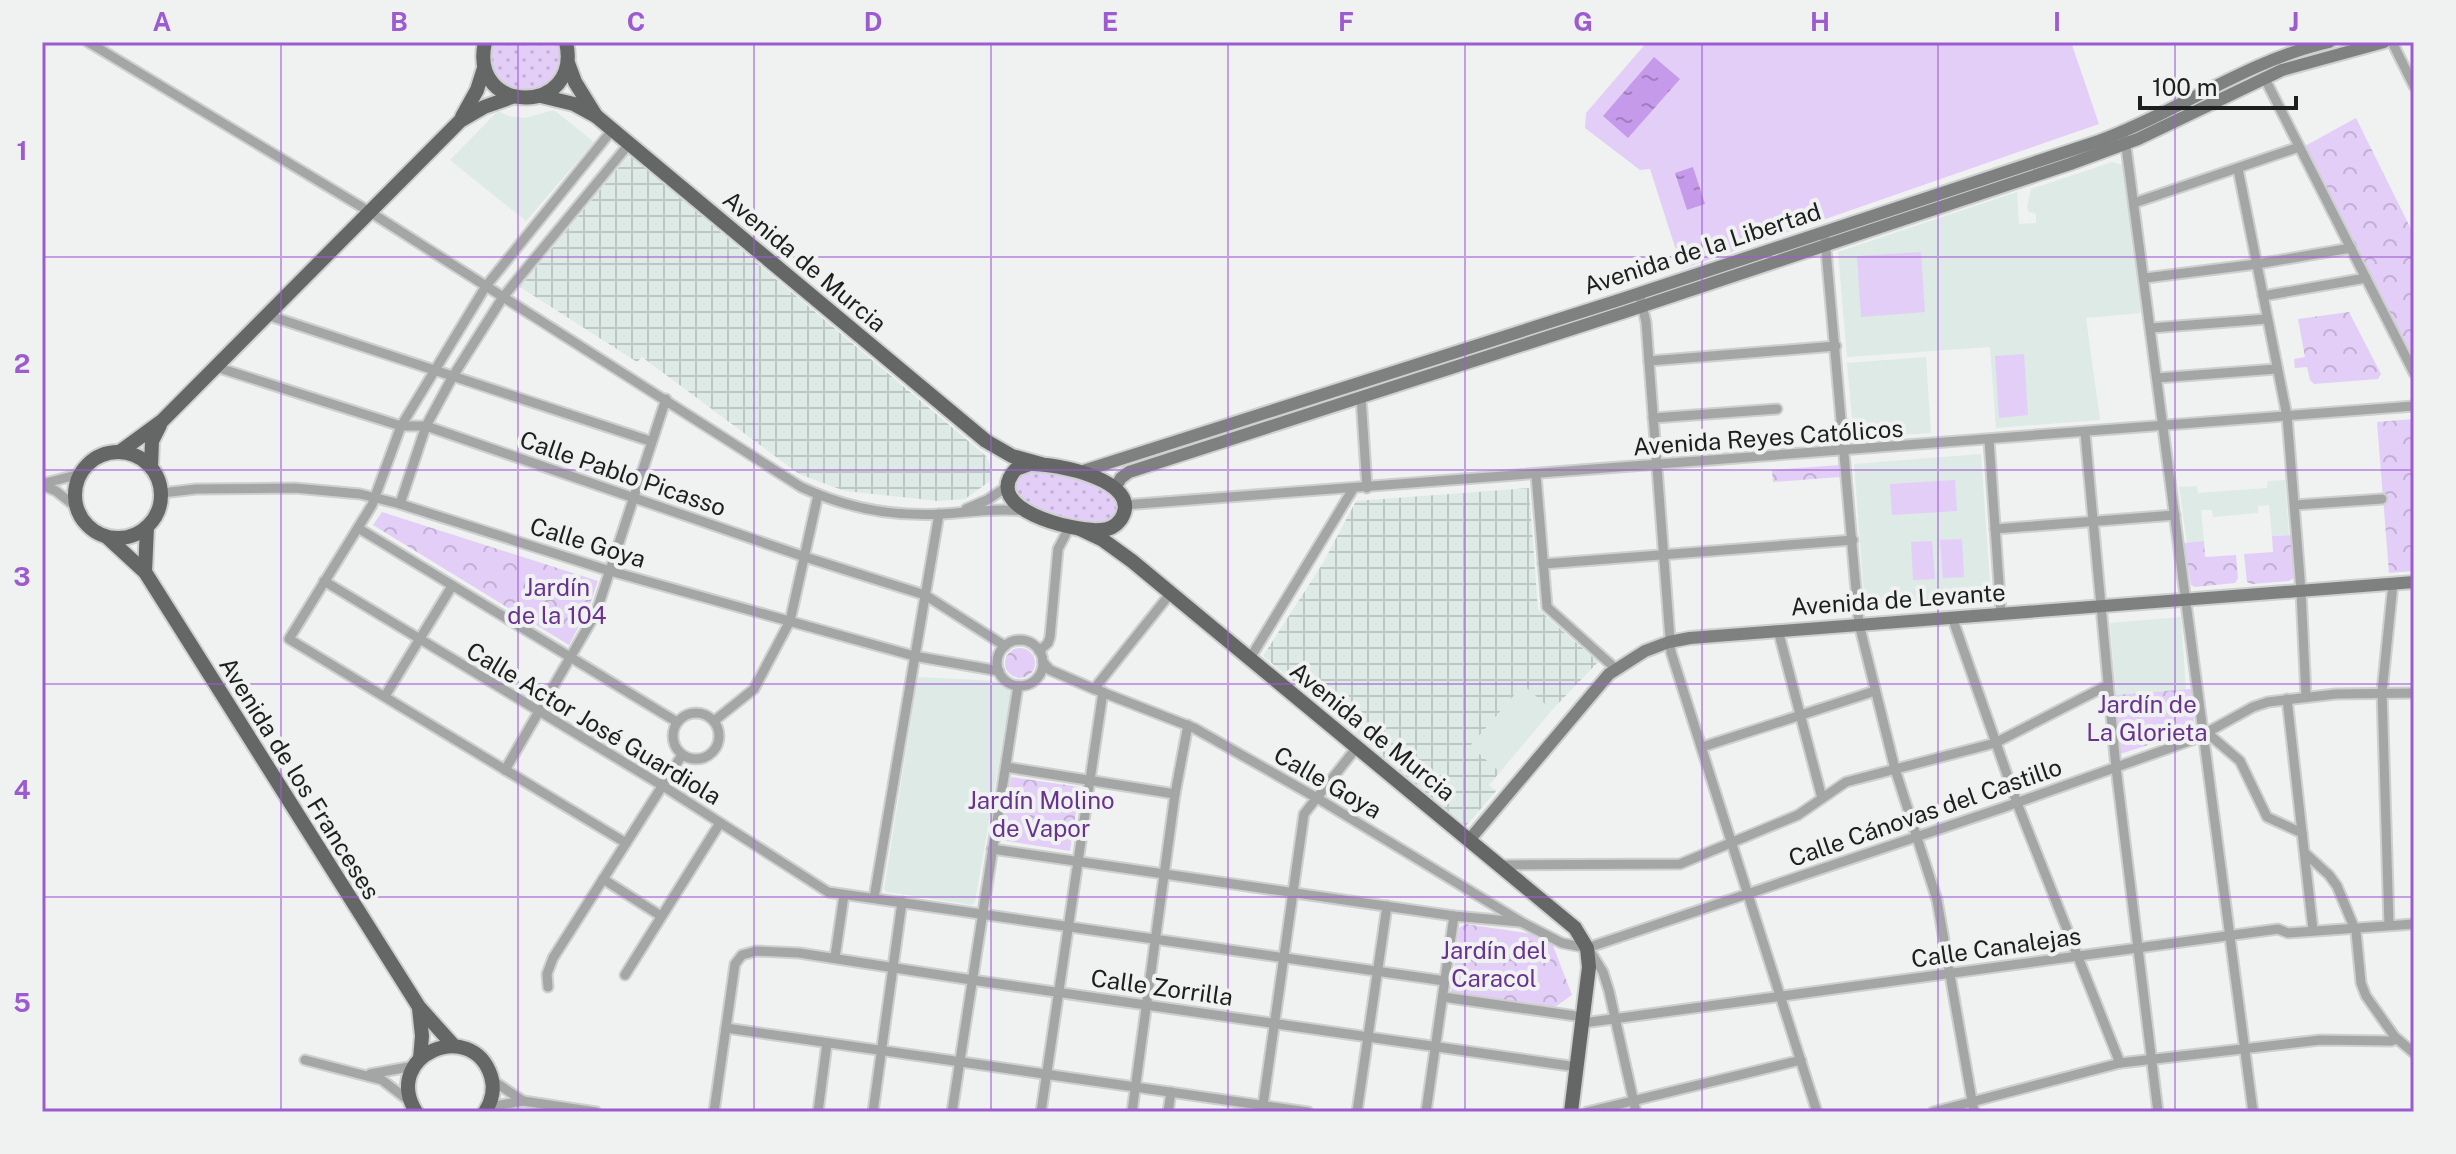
<svg xmlns="http://www.w3.org/2000/svg" width="2456" height="1154" font-family="'Public Sans',sans-serif">
	<style>
		.built { fill: #ddeae6 }
		.industrial { fill: url(#industrial-grid) }
		.grass { fill: url(#grass-dots) }
		.park { fill: url(#park-crowns) }
		.pitch { fill: #e3cef7 }
		.water { fill: url(#water-ripples) }
		.lines { fill: none; stroke-linecap: round; stroke-linejoin: round }
		.minor-casing { stroke: #cdd0cf; stroke-width: 13 }
		.secondary-casing { stroke: #cdd0cf; stroke-width: 16 }
		.primary-casing { stroke: #cdd0cf; stroke-width: 18 }
		.minor { stroke: #a4a6a5; stroke-width: 9 }
		.secondary { stroke: #7f8180; stroke-width: 12 }
		.primary { stroke: #656766; stroke-width: 14 }
		.grid { fill: none; stroke: #9d5bd1; stroke-width: 2; stroke-opacity: 0.55 }
		.labels { text-anchor: middle; dominant-baseline: central; stroke-width: 8; stroke-linejoin: round; paint-order: stroke }
		.street-label { font-size: 24px; fill: #1d1e1e; stroke: #eff2f1 }
		.park-label { font-size: 24px; fill: #683290; stroke: #eff2f1 }
		.neatline { fill: none; stroke: #9d5bd1; stroke-width: 3 }
		.grid-label { font-size: 26px; text-anchor: middle; font-weight: bold; fill: #9d5bd1 }
	</style>
	<defs>
		<pattern id="industrial-grid" width="8" height="8" patternUnits="userSpaceOnUse" patternTransform="scale(2)"><rect width="8" height="8" fill="#ddeae6"/><path d="M0 4h8M4 0v8" fill="none" stroke="#bdc8c5"/></pattern>
		<pattern id="grass-dots" width="8" height="8" patternUnits="userSpaceOnUse" patternTransform="scale(2)"><rect width="8" height="8" fill="#e3cef7"/><path d="M2 2h.1M6 6h.1" fill="none" stroke="#c2b0d3" stroke-width="1.8" stroke-linecap="round"/></pattern>
		<pattern id="park-crowns" width="20" height="18" patternUnits="userSpaceOnUse" patternTransform="scale(2)"><rect width="20" height="18" fill="#e3cef7"/><path d="M2 6a3 3 0 1 1 6 0M12 15a3 3 0 1 1 6 0" fill="none" stroke="#c2b0d3"/></pattern>
		<pattern id="water-ripples" width="26" height="14" patternUnits="userSpaceOnUse" patternTransform="scale(2)"><rect width="26" height="14" fill="#c59aeb"/><path d="M2 4q2-2 4 0t4 0M15 11q2-2 4 0t4 0" fill="none" stroke="#9f7dbe"/></pattern>
	</defs>
	<rect width="100%" height="100%" fill="#eff2f1"/>
	<g class="built">
		<path d="M554 110 594 142 526 221 450 160 498 111 508 116 525 118Z"/>
		<path d="M2112 162 2122 165 2141 313 2086 318 2100 420 1996 428 1990 347 1847 357 1838 252 2017 192 2019 224 2036 223V214L2029 212 2027 208 2031 189Z"/>
		<path d="M1926 357 1931 433 1854 438 1847 363Z"/>
		<path d="M1981 454 1991 597 1865 606 1854 464Z"/>
		<path d="M2285 480 2289 535 2272 536 2269 505 2258 506V513L2213 517 2212 510H2201L2204 541 2187 543 2179 487 2197 486 2198 493 2267 488 2268 481Z"/>
		<path d="M2181 617 2186 690 2116 695 2110 623Z"/>
		<path d="M918 677 997 681 1011 693 975 902 972 905 887 892 884 889Z"/>
		<path d="M1523 684 1552 710 1500 772 1469 747Z"/>
	</g>
	<g class="industrial">
		<path d="M629 155 986 456 990 465V481L965 499 938 501 845 491 799 474 642 357 637 362 520 287Z"/>
		<path d="M1529 488 1538 609 1598 662 1552 710 1523 685 1470 746 1500 772 1489 785 1496 791 1466 826 1263 656 1323 563 1356 501Z"/>
	</g>
	<g class="grass">
		<path d="M493 42H557C583 103 470 107 493 42Z"/>
		<path d="M1045 471C1068 476 1125 483 1116 516 1092 535 1048 514 1024 502 1014 493 1014 488 1017 477L1025 472Z"/>
	</g>
	<g class="park">
		<path d="M2356 118 2414 235V360L2305 146Z"/>
		<path d="M2349 312 2381 374 2378 379 2314 384 2310 380 2307 367 2295 368 2294 359 2305 357 2298 319Z"/>
		<path d="M2414 419V571L2389 573 2377 422Z"/>
		<path d="M1839 465 1840 477 1773 482 1772 470Z"/>
		<path d="M382 512 598 581 589 607 569 645 373 525Z"/>
		<path d="M2292 535 2294 578 2289 581 2252 584 2247 582 2244 554 2273 552 2272 536Z"/>
		<path d="M2204 541 2205 557 2236 555 2238 578 2235 583 2195 587 2191 585 2184 543Z"/>
		<circle cx="1020" cy="663" r="15"/>
		<path d="M2191 689 2195 730 2120 754 2116 695Z"/>
		<path d="M1011 777 1080 787 1070 851 1001 840Z"/>
		<path d="M1465 924 1539 935 1552 943 1572 995 1555 1007 1451 993 1459 928Z"/>
	</g>
	<g class="pitch">
		<path d="M1647 42H2071L2099 124 1682 269 1650 169 1640 170 1585 128 1586 113Z"/>
		<path d="M1921 252 1925 312 1861 317 1857 256Z"/>
		<path d="M2024 354 2028 415 1999 418 1995 356Z"/>
		<path d="M1955 480 1957 511 1892 515 1890 484Z"/>
		<path d="M1962 539 1964 577 1943 578 1940 540Z"/>
		<path d="M1932 541 1935 579 1913 580 1911 542Z"/>
	</g>
	<g class="water">
		<path d="M1654 57 1680 79 1628 138 1603 116Z"/>
		<path d="M1693 167 1705 204 1687 210 1675 173Z"/>
	</g>
	<g class="lines">
		<defs>
			<g id="minor">
				<path d="M88 42 370 212 801 487C846 508 893 517 942 514 970 512 997 508 1024 511"/>
				<path d="M2392 42 2414 86"/>
				<path d="M2264 77 2414 373"/>
				<path d="M613 129 486 286 401 426 372 505 289 639 626 843"/>
				<path d="M2125 139 2253 1112"/>
				<path d="M2238 169 2287 416 2301 591 2306 696"/>
				<path d="M2134 203 2299 147"/>
				<path d="M1825 239 1859 624 1895 769 1937 900 1974 1112"/>
				<path d="M2145 278 2257 264 2351 248"/>
				<path d="M1639 293 1646 322 1671 652 1817 1112"/>
				<path d="M2263 296 2366 278"/>
				<path d="M267 315 650 441"/>
				<path d="M2151 328 2267 319"/>
				<path d="M1649 361 1836 346"/>
				<path d="M216 367 401 426H426L805 557 925 595 1005 646"/>
				<path d="M2157 378 2276 369"/>
				<path d="M1361 397 1367 488"/>
				<path d="M1653 418 1777 409"/>
				<path d="M2085 433 2116 768 2158 1112"/>
				<path d="M1989 440 2001 613"/>
				<path d="M1536 475 1547 607 1616 669"/>
				<path d="M42 484 80 474"/>
				<path d="M42 485 56 491 76 507"/>
				<path d="M162 493 196 489 295 488 360 494 400 504 610 571 914 656 999 671"/>
				<path d="M400 504 426 426 453 376 503 297 629 144"/>
				<path d="M1124 505 2414 406"/>
				<path d="M2295 505 2382 499"/>
				<path d="M966 509 987 500 1008 486"/>
				<path d="M358 528 677 722"/>
				<path d="M1995 529 2175 515"/>
				<path d="M1543 564 1853 540"/>
				<path d="M324 581 663 786 828 892 1445 981"/>
				<path d="M1952 617 2017 803 2120 1063"/>
				<path d="M1778 630 1822 798"/>
				<circle cx="1020" cy="663" r="23"/>
				<path d="M1039 651 1048 643 1050 637 1058 549 1070 526"/>
				<path d="M1249 660 1353 489"/>
				<path d="M1043 662 1050 670 1094 689 1194 728 1317 798 1523 923 1562 943 1587 948 2002 808 2195 739 2253 707 2268 702 2336 694 2414 693"/>
				<path d="M1094 689 1170 594"/>
				<path d="M385 696 452 586"/>
				<path d="M2287 699 2313 930"/>
				<circle cx="696" cy="736" r="23"/>
				<path d="M714 721 754 689 790 621 818 495"/>
				<path d="M2203 734 2212 737 2240 761 2267 817 2302 833"/>
				<path d="M1702 747 1875 691"/>
				<path d="M1006 767 1175 794"/>
				<path d="M505 770 596 613 666 399"/>
				<path d="M992 849 1454 916 1520 922"/>
				<path d="M2305 853 2329 875 2337 886 2356 932 2361 983 2366 996 2395 1037 2414 1053"/>
				<path d="M1501 865 1680 864 1798 815 1846 782 1995 743 2108 685"/>
				<path d="M603 879 661 916"/>
				<path d="M874 898 939 514"/>
				<path d="M2389 925 2382 692 2393 584"/>
				<path d="M1590 951 1603 972 1609 991 1636 1112"/>
				<path d="M835 957 844 895"/>
				<path d="M625 975 720 823"/>
				<path d="M548 987 547 974 553 958 682 755"/>
				<path d="M1443 997 1583 1017"/>
				<path d="M1583 1023 2278 929 2288 933 2414 924"/>
				<path d="M726 1028 1308 1112"/>
				<path d="M305 1060 382 1080 408 1100"/>
				<path d="M370 1074 414 1066"/>
				<path d="M492 1080 523 1101"/>
				<path d="M489 1107 523 1101 596 1112"/>
				<path d="M714 1112 735 964 742 955 756 951 799 953 972 980 1577 1067"/>
				<path d="M818 1112 827 1043"/>
				<path d="M873 1112 902 902"/>
				<path d="M952 1112 1018 686"/>
				<path d="M1041 1112 1103 692"/>
				<path d="M1132 1112 1175 794 1188 725"/>
				<path d="M1168 1112 1171 1092"/>
				<path d="M1262 1112 1304 814 1357 747"/>
				<path d="M1357 1112 1387 906"/>
				<path d="M1426 1112 1454 916"/>
				<path d="M1587 1112 1801 1060"/>
				<path d="M1933 1112 2120 1063 2320 1040 2391 1041 2397 1039"/>
			</g>
			<g id="secondary">
				<path d="M1080 472 1619 300 2099 141C2178 112 2246 61 2329 42"/>
				<path d="M1115 488 1121 478 1129 472 1625 312 2070 164 2138 139 2282 70 2384 42"/>
				<path d="M1470 839 1609 674 1645 651 1669 642 1690 638 2414 582"/>
			</g>
			<g id="primary">
				<path d="M485 42C468 116 583 116 566 42"/>
				<path d="M568 63 575 82 596 116"/>
				<path d="M541 96 574 104 596 116 986 441 1012 456 1041 464"/>
				<path d="M462 117 477 90 484 68"/>
				<path d="M121 451 162 421 460 121 484 107 512 97"/>
				<circle cx="118" cy="495" r="43"/>
				<path d="M1030 464C1054 463 1145 480 1121 519 1116 526 1109 530 1100 530 1074 532 979 509 1016 469Z"/>
				<path d="M151 466 152 441 160 425"/>
				<path d="M1080 529 1103 540 1132 561 1575 928 1587 948 1589 967 1571 1112"/>
				<path d="M107 537 145 572 419 1007 454 1046"/>
				<path d="M145 572 147 527"/>
				<path d="M419 1008 422 1036 420 1059"/>
				<path d="M416 1112C381 1055 472 1017 491 1076 495 1089 492 1101 485 1112"/>
			</g>
		</defs>
		<use href="#minor" class="minor-casing"/>
		<use href="#secondary" class="secondary-casing"/>
		<use href="#primary" class="primary-casing"/>
		<use href="#minor" class="minor"/>
		<use href="#secondary" class="secondary"/>
		<use href="#primary" class="primary"/>
	</g>
	<path class="grid" d="M281 42V1112M518 42V1112M754 42V1112M991 42V1112M1228 42V1112M1465 42V1112M1702 42V1112M1938 42V1112M2175 42V1112M42 257H2414M42 470H2414M42 684H2414M42 897H2414"/>
	<g class="labels">
		<g class="street-label">
			<text transform="translate(1702 248) rotate(-18)">Avenida de la Libertad</text>
			<text transform="translate(805 261) rotate(40)">Avenida de Murcia</text>
			<text transform="translate(1768 437) rotate(-4)">Avenida Reyes Católicos</text>
			<text transform="translate(623 473) rotate(19)">Calle Pablo Picasso</text>
			<text transform="translate(588 542) rotate(17)">Calle Goya</text>
			<text transform="translate(1898 599) rotate(-4)">Avenida de Levante</text>
			<text transform="translate(594 723) rotate(31)">Calle Actor José Guardiola</text>
			<text transform="translate(1373 731) rotate(39)">Avenida de Murcia</text>
			<text transform="translate(300 778) rotate(58)">Avenida de los Franceses</text>
			<text transform="translate(1328 782) rotate(30)">Calle Goya</text>
			<text transform="translate(1925 812) rotate(-19)">Calle Cánovas del Castillo</text>
			<text transform="translate(1996 947) rotate(-8)">Calle Canalejas</text>
			<text transform="translate(1162 987) rotate(8)">Calle Zorrilla</text>
		</g>
		<g class="park-label">
			<text x="557" y="587">Jardín<tspan x="557" dy="28">de la 104</tspan></text>
			<text x="2147" y="704">Jardín de<tspan x="2147" dy="28">La Glorieta</tspan></text>
			<text x="1041" y="800">Jardín Molino<tspan x="1041" dy="28">de Vapor</tspan></text>
			<text x="1494" y="950">Jardín del<tspan x="1494" dy="28">Caracol</tspan></text>
		</g>
	</g>
	<rect width="2456" height="1154" fill="none" stroke="#eff2f1" stroke-width="88"/>
	<path d="M2140 96v12h156v-12" fill="none" stroke="#1d1e1e" stroke-width="4"/>
	<text x="2152" y="96" font-size="24" fill="#1d1e1e" stroke="#eff2f1" stroke-width="6" paint-order="stroke">100 m</text>
	<rect x="44" y="44" width="2368" height="1066" class="neatline"/>
	<g class="grid-label">
		<text x="162" y="31">A</text>
		<text x="399" y="31">B</text>
		<text x="636" y="31">C</text>
		<text x="873" y="31">D</text>
		<text x="1110" y="31">E</text>
		<text x="1346" y="31">F</text>
		<text x="1583" y="31">G</text>
		<text x="1820" y="31">H</text>
		<text x="2057" y="31">I</text>
		<text x="2294" y="31">J</text>
		<text x="22" y="160">1</text>
		<text x="22" y="373">2</text>
		<text x="22" y="586">3</text>
		<text x="22" y="799">4</text>
		<text x="22" y="1012">5</text>
	</g>
</svg>
